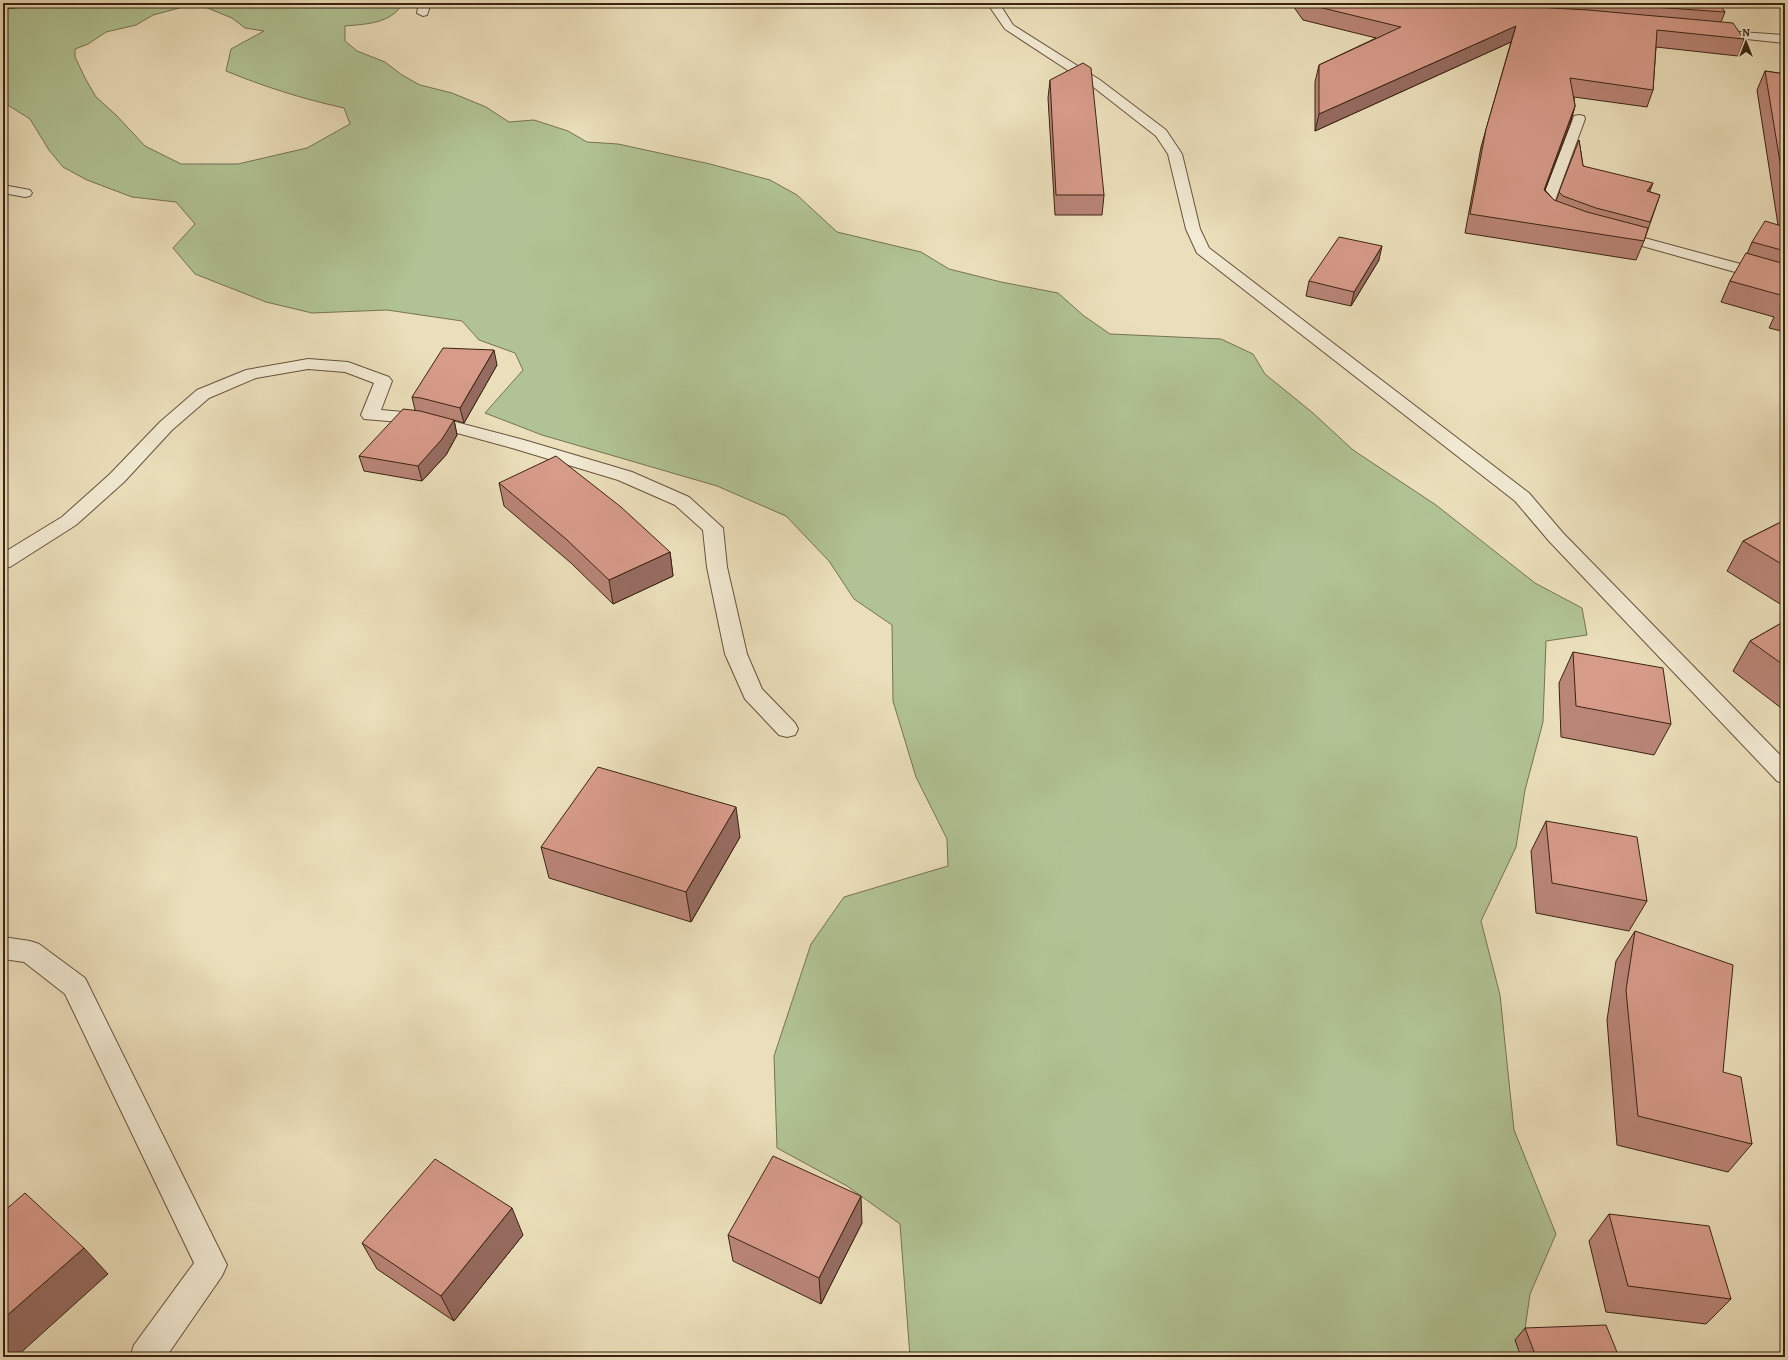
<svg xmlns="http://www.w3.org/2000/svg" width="1788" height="1360" font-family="Alegreya,serif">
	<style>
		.green { fill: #b1c394; stroke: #767352; fill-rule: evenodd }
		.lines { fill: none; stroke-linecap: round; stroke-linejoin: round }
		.minor-casing { stroke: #67523c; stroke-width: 2 }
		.minor { fill: #f2ead3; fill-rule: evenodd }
		.wall { fill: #b98577; stroke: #3b2311 }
		.shaded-wall { fill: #966c61; stroke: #3b2311 }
		.building { fill: #d79b8a; stroke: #3b2311 }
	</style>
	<rect width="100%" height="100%" fill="#ebdfbb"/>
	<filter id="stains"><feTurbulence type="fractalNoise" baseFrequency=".005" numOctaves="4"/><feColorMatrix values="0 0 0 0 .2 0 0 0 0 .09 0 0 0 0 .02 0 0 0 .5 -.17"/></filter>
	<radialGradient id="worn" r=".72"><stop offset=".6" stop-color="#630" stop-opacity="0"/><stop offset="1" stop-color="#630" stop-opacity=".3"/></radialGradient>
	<path class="green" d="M3 3H403C391 24 366 24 345 26V41L357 51 385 62 402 75 420 85 452 93 486 107 509 122 534 120 568 131 587 142 618 144 710 164 770 180 797 195 837 232 921 252 949 269 1001 282 1058 293 1084 316 1110 334 1221 339 1253 354 1265 374 1313 413 1353 450 1436 505 1535 583 1582 608 1587 635 1546 641 1543 722 1525 790 1516 847 1481 921 1500 995 1514 1130 1556 1234 1530 1294 1521 1357H910L900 1224 847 1186 777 1148 774 1056 811 944 844 897 948 866 947 839 916 777 893 701 892 625 854 599 829 561 786 516 717 486 542 435 485 413 523 370 515 353 479 340 462 321 387 310 312 313 266 302 195 274 173 248 195 224 176 202 132 197 87 180 63 167 49 150 30 119 3 102ZM183 7H205L232 18 245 28 264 31 231 49 226 71C265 87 303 99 344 108L350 124 307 148 238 164H181L145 146 116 115 96 97 85 78 75 57V49L88 44 106 32 136 25 153 15Z"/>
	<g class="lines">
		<defs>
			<g id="minor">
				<path d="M3 3H32L26 6 3 9Z"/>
				<path d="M419 3H431L427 15 423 16 417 13Z"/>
				<path d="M987 3H999L1013 25 1100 80 1166 130 1182 154 1200 229 1209 248 1529 493 1563 533 1785 760V784L1777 781 1549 541 1515 501 1197 253 1186 229 1168 154 1156 136 1092 86 1005 29Z"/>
				<path d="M1712 30 1785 35V43L1708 35 1706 33 1708 31Z"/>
				<path d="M1579 115 1584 116 1585 119 1553 206C1558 211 1564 211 1567 216L1565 219C1554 222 1545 216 1539 207L1573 119 1574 116Z"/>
				<path d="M3 185 30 190 32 193 30 196 25 197 3 193Z"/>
				<path d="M1615 230 1785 276V286L1610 237 1608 234 1610 231Z"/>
				<path d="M308 359 348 362 389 377 392 381 381 410 425 414 524 440 632 472 689 497 723 528 727 567 747 654 762 689 795 723 798 729 795 735 787 737 779 735 745 699 725 654 707 567 703 530 675 505 618 480 512 448 424 424 364 419 361 415 374 383 345 372 308 369 256 378 209 398 172 430 124 482 76 525 10 567 3 568V553L62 517 110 474 160 422 197 390 246 370Z"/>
				<path d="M3 937 30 941 39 944 85 978 227 1265 222 1276 166 1357H130L134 1345 194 1263 65 994 24 962 3 959Z"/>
			</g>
		</defs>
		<use href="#minor" class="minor-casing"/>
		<use href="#minor" class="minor"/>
	</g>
	<g class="wall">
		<path d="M1291 3H1718L1725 12 1721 22 1744 39 1738 56 1656 47 1653 90 1647 107 1574 97 1575 106 1570 124 1545 190 1554 200 1556 201 1579 140 1583 166 1650 192 1660 195 1644 241 1636 260 1465 233 1481 147 1511 42 1315 131V82L1319 65 1376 38 1303 20Z"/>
		<path d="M1765 71 1785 74V332L1769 328 1774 317 1721 302 1730 281 1747 254 1752 242 1778 225 1757 90Z"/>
		<path d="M1050 80 1104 195 1102 215H1055L1048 98Z"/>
		<path d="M1379 260 1351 306 1306 296 1309 281Z"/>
		<path d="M497 365 464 423 454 420 457 435 446 455 422 481 364 471 359 456 415 410 412 397Z"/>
		<path d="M499 483 670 552 673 576 613 604 571 563 504 506Z"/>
		<path d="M1785 520V607L1727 571 1743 541Z"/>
		<path d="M1785 621V711L1733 671 1750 641Z"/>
		<path d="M1573 652 1671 724 1654 755 1561 737 1559 683Z"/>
		<path d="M1546 821 1647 901 1629 931 1536 913 1531 851Z"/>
		<path d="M740 837 691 922 549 878 541 847Z"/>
		<path d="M1635 931 1723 1072 1752 1144 1728 1172 1617 1145 1607 1020 1616 961Z"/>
		<path d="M1609 1214 1731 1299 1706 1324 1606 1312 1589 1241Z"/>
		<path d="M862 1223 821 1304 733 1261 728 1235Z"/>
		<path d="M523 1235 454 1321 377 1269 362 1243Z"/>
		<path d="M1525 1328 1619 1357H1521L1515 1340Z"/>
	</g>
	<g class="shaded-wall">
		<path d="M1516 26 1511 42 1315 131 1319 114Z"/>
		<path d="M1575 106 1570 124 1538 208 1544 190Z"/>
		<path d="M1653 183 1648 196 1647 191Z"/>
		<path d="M1382 246 1379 260 1351 306 1354 292Z"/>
		<path d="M494 350 497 365 464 423 460 408Z"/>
		<path d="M454 420 457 435 446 455 422 481 418 466Z"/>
		<path d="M670 552 673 576 613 604 609 580Z"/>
		<path d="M736 807 740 837 691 922 686 892Z"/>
		<path d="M861 1196 862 1223 821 1304 819 1278Z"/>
		<path d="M512 1208 523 1235 454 1321 441 1296Z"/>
		<path d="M84 1248 108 1274 16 1357H7L3 1354V1319Z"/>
	</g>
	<g class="building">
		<path d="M1305 3H1462L1588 10 1733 23 1744 39 1657 30 1653 90 1570 78 1575 106 1544 190 1554 200 1587 212 1648 228 1644 241 1470 214 1486 129 1516 26 1319 114V65L1401 27 1306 4Z"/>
		<path d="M1596 3H1718L1725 12Z"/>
		<path d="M1083 63 1091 68 1104 195H1056L1050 80Z"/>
		<path d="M1765 71 1785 74V192Z"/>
		<path d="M1579 140 1583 166 1653 183 1647 191 1660 195 1650 222 1596 208 1563 196 1559 192Z"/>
		<path d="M1765 221 1785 227V251L1752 242Z"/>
		<path d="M1339 237 1382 246 1354 292 1309 281Z"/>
		<path d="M1746 253 1785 264V309L1780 307 1784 296 1730 281Z"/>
		<path d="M443 348 494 350 460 408 421 398 412 397Z"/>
		<path d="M403 409 420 411 454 420 442 439 418 466 359 456Z"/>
		<path d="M556 456 621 507 670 552 609 580 566 539 499 483Z"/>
		<path d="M1785 520V566L1743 541Z"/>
		<path d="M1785 621V666L1750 641Z"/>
		<path d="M1573 652 1663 668 1671 724 1576 706Z"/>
		<path d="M598 767 736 807 686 892 541 847Z"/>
		<path d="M1546 821 1637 837 1647 901 1552 883Z"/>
		<path d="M1635 931 1733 965 1723 1072 1741 1077 1752 1144 1638 1116 1626 990Z"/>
		<path d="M773 1156 861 1196 819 1278 728 1235Z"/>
		<path d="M435 1159 512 1208 441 1296 362 1243Z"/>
		<path d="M25 1193 84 1248 3 1319V1212Z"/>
		<path d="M1609 1214 1709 1226 1731 1299 1628 1286Z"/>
		<path d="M1606 1325 1619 1357H1536L1525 1328Z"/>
	</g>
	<rect width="1788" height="1360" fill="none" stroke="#ebdfbb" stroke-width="16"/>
	<rect x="4" y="4" width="1780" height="1352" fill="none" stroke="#3b2311" stroke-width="2"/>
	<rect x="8" y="8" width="1772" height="1344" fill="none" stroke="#3b2311"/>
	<g transform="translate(1746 42)" stroke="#f2ead3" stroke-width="3" paint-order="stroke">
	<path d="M0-3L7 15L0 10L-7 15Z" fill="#3b2311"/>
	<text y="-6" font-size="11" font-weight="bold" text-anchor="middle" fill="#3b2311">N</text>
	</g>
	<rect width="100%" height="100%" filter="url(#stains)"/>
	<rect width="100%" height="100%" fill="url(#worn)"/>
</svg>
